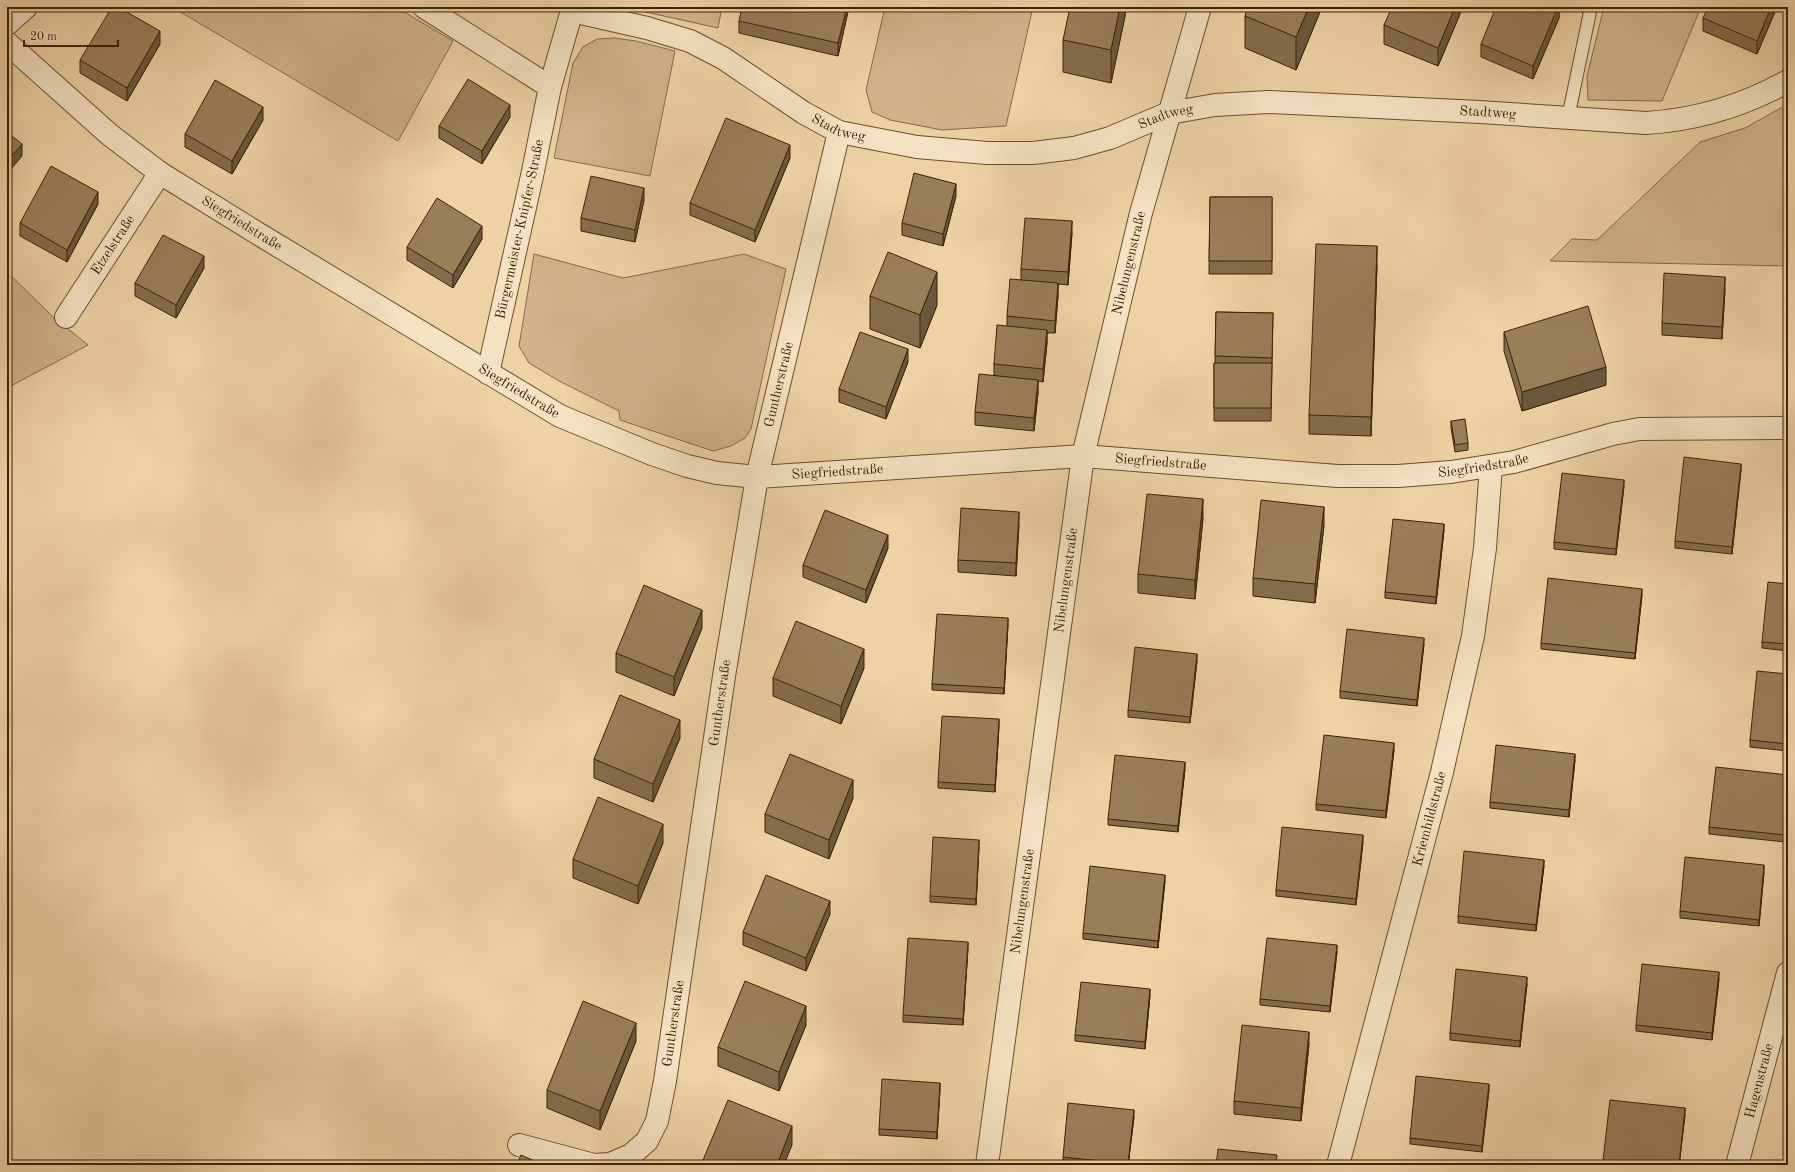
<svg xmlns="http://www.w3.org/2000/svg" width="1795" height="1172" font-family="'Old Standard TT',serif">
	<style>
		.grass { fill: #cfb489; stroke: #846c48 }
		.lines { fill: none; stroke-linecap: round; stroke-linejoin: round }
		.lane-casing { stroke: #67502e; stroke-width: 14 }
		.street-casing { stroke: #67502e; stroke-width: 24 }
		.lane { stroke: #f4e2c4; stroke-width: 12 }
		.street { stroke: #f4e2c4; stroke-width: 22 }
		.wall { fill: #836c4d; stroke: #3a2407 }
		.shaded-wall { fill: #6a583e; stroke: #3a2407 }
		.building { fill: #987e59; stroke: #3a2407 }
		.labels { text-anchor: middle; dominant-baseline: central; stroke-width: 3; stroke-linejoin: round; paint-order: stroke }
		.street-label { font-size: 14px; fill: #3a2407; stroke: #f4e2c4 }
	</style>
	<rect width="100%" height="100%" fill="#eed2a4"/>
	<filter id="stains"><feTurbulence type="fractalNoise" baseFrequency=".005" numOctaves="4"/><feColorMatrix values="0 0 0 0 .2 0 0 0 0 .09 0 0 0 0 .02 0 0 0 .5 -.17"/></filter>
	<radialGradient id="worn" r=".72"><stop offset=".6" stop-color="#630" stop-opacity="0"/><stop offset="1" stop-color="#630" stop-opacity=".3"/></radialGradient>
	<g class="grass">
		<path d="M172 7H396L453 41 398 141Z"/>
		<path d="M623 7H722L718 28Z"/>
		<path d="M885 7H1033L1006 126 942 130 890 120 872 112 866 90Z"/>
		<path d="M1604 7H1701L1662 101 1588 100 1587 76Z"/>
		<path d="M614 38 636 41 675 51 650 176 554 158 573 63 583 47 597 39Z"/>
		<path d="M1788 104V266L1550 261 1572 239 1597 240 1700 142 1745 128Z"/>
		<path d="M534 254 623 278 744 254 786 269 751 429 745 438 731 446 713 451 620 420 619 411 559 381 529 363 519 346Z"/>
		<path d="M7 272 52 316 88 345 7 388Z"/>
	</g>
	<g class="lines">
		<defs>
			<path id="lane" d="M1568 118 1591 7"/>
			<g id="street">
				<path d="M424 7 550 87"/>
				<path id="s1" d="M572 11 647 28 690 41 723 58 804 113 839 132 917 147 987 153H1033L1074 148 1110 138 1169 113 1215 105 1268 102 1480 112 1646 123C1697 120 1743 106 1788 81"/>
				<path d="M7 24 26 7"/>
				<path id="s2" d="M7 43 110 135 160 173 262 236 560 416 652 454 687 466 717 473 757 477 1083 456 1338 476H1398L1451 472 1514 462 1613 434 1639 429 1788 428"/>
				<path id="s3" d="M66 317 160 173"/>
				<path id="s4" d="M488 373 532 176 550 87 573 7"/>
				<path id="s5" d="M519 1145 594 1165 610 1164 631 1155 647 1141 657 1121 665 1081 724 676 757 477 839 132"/>
				<path id="s6" d="M987 1165 1083 456 1141 213 1200 7"/>
				<path id="s7" d="M1338 1165 1442 772 1473 636 1485 548 1491 466"/>
				<path id="s8" d="M1737 1165 1788 973"/>
			</g>
		</defs>
		<use href="#lane" class="lane-casing"/>
		<use href="#street" class="street-casing"/>
		<use href="#lane" class="lane"/>
		<use href="#street" class="street"/>
	</g>
	<g class="wall">
		<path d="M506 7H515L513 11Z"/>
		<path d="M849 7 838 56 739 33V21Z"/>
		<path d="M1125 7V16L1111 83 1063 72V40Z"/>
		<path d="M1322 7 1296 70 1245 48V16Z"/>
		<path d="M1463 7 1438 66 1384 44V25Z"/>
		<path d="M1559 7V18L1533 79 1481 57V44Z"/>
		<path d="M1777 7 1757 54 1703 31V18Z"/>
		<path d="M160 44 127 101 80 73V60Z"/>
		<path d="M510 117 482 164 439 138V126Z"/>
		<path d="M263 120 232 174 185 147V134Z"/>
		<path d="M790 158 755 242 690 215V203Z"/>
		<path d="M956 196 943 246 902 235V223Z"/>
		<path d="M1210 197H1272V274H1209Z"/>
		<path d="M644 200 635 242 581 231V218Z"/>
		<path d="M98 204 67 262 20 236V223Z"/>
		<path d="M1072 233 1068 285 1058 284V296L1055 333H1047V343L1043 382 1038 381V393L1034 431 975 425V412L994 376V364L1007 326V316L1021 280V269Z"/>
		<path d="M482 239 453 288 407 260V247Z"/>
		<path d="M1377 265 1371 436 1309 434V415Z"/>
		<path d="M204 268 176 318 135 296V283Z"/>
		<path d="M1725 289 1722 339 1662 335V323Z"/>
		<path d="M870 296 937 305 920 348 870 329Z"/>
		<path d="M1216 312 1273 313 1271 421H1214V363H1215Z"/>
		<path d="M1504 332 1606 385 1522 411 1504 351Z"/>
		<path d="M908 362 886 419 839 402V389Z"/>
		<path d="M1451 421 1468 443V450L1455 452 1451 428Z"/>
		<path d="M1741 470 1732 554 1675 548V541Z"/>
		<path d="M1624 486 1616 555 1554 549V542Z"/>
		<path d="M1203 518 1195 599 1138 593V574Z"/>
		<path d="M1019 524 1016 576 958 572V560Z"/>
		<path d="M1324 525 1315 603 1253 596V578Z"/>
		<path d="M1444 530 1436 604 1385 598V592Z"/>
		<path d="M888 548 866 603 803 577V565Z"/>
		<path d="M1788 584V651L1762 648V642Z"/>
		<path d="M1642 595 1635 659 1541 649V643Z"/>
		<path d="M1008 625 1004 694 932 690V684Z"/>
		<path d="M702 628 674 696 616 672V653Z"/>
		<path d="M1424 644 1417 706 1340 698V691Z"/>
		<path d="M1197 661 1190 723 1128 717V710Z"/>
		<path d="M864 668 841 724 773 696V678Z"/>
		<path d="M1788 674V751L1750 747V740Z"/>
		<path d="M999 726 995 792 938 788V782Z"/>
		<path d="M680 738 653 802 594 778V759Z"/>
		<path d="M1394 750 1386 818 1316 810V804Z"/>
		<path d="M1575 760 1569 817 1490 808V802Z"/>
		<path d="M1185 769 1178 832 1108 825V819Z"/>
		<path d="M1788 775V817L1785 842 1709 834V827Z"/>
		<path d="M853 798 829 859 765 832V814Z"/>
		<path d="M1363 842 1356 905 1276 896V890Z"/>
		<path d="M663 843 638 904 573 878V859Z"/>
		<path d="M979 847 976 905 930 902V896Z"/>
		<path d="M1544 866 1536 931 1458 923V916Z"/>
		<path d="M1764 872 1759 926 1680 918V911Z"/>
		<path d="M1165 881 1158 948 1083 939V933Z"/>
		<path d="M830 914 806 971 743 945V932Z"/>
		<path d="M968 948 963 1025 903 1022V1015Z"/>
		<path d="M1337 952 1330 1012 1260 1005V999Z"/>
		<path d="M1719 979 1712 1040 1636 1031V1025Z"/>
		<path d="M1527 984 1520 1047 1450 1040V1033Z"/>
		<path d="M1150 995 1145 1049 1075 1041V1035Z"/>
		<path d="M806 1025 779 1091 718 1066V1047Z"/>
		<path d="M636 1041 600 1130 547 1108V1090Z"/>
		<path d="M1309 1044 1301 1121 1234 1114V1101Z"/>
		<path d="M940 1089 937 1139 879 1135V1129Z"/>
		<path d="M1489 1090 1482 1152 1410 1144V1138Z"/>
		<path d="M1685 1115 1679 1165H1603V1160Z"/>
		<path d="M1134 1117 1128 1165H1082L1063 1163V1157Z"/>
	</g>
	<g class="shaded-wall">
		<path d="M847 7H849L838 56V43Z"/>
		<path d="M1120 7H1125V16L1111 83V50Z"/>
		<path d="M1309 7H1322L1296 70V37Z"/>
		<path d="M1455 7H1463L1438 66V48Z"/>
		<path d="M1558 7H1559V18L1533 79V66Z"/>
		<path d="M1771 7H1777L1757 54V41Z"/>
		<path d="M160 31V44L127 101V88Z"/>
		<path d="M510 105V117L482 164V151Z"/>
		<path d="M263 107V120L232 174V161Z"/>
		<path d="M22 144V156L7 174V161Z"/>
		<path d="M790 145V158L755 242V230Z"/>
		<path d="M956 184V196L943 246V234Z"/>
		<path d="M644 188V200L635 242V230Z"/>
		<path d="M98 192V204L67 262V250Z"/>
		<path d="M1072 221V233L1068 285V272Z"/>
		<path d="M482 226V239L453 288V275Z"/>
		<path d="M1377 246V265L1371 436V417Z"/>
		<path d="M204 256V268L176 318V305Z"/>
		<path d="M937 272V305L920 348V315Z"/>
		<path d="M1725 277V289L1722 339V327Z"/>
		<path d="M1058 283V296L1055 333V321Z"/>
		<path d="M1047 330V343L1043 382V369Z"/>
		<path d="M908 349V362L886 419V407Z"/>
		<path d="M1606 367V385L1522 411V392Z"/>
		<path d="M1038 380V393L1034 431V418Z"/>
		<path d="M1741 464V470L1732 554V547Z"/>
		<path d="M1624 480V486L1616 555V549Z"/>
		<path d="M1203 499V518L1195 599V580Z"/>
		<path d="M1324 507V525L1315 603V584Z"/>
		<path d="M1019 512V524L1016 576V563Z"/>
		<path d="M1444 524V530L1436 604V597Z"/>
		<path d="M888 535V548L866 603V590Z"/>
		<path d="M1642 589V595L1635 659V653Z"/>
		<path d="M702 610V628L674 696V677Z"/>
		<path d="M1008 618V625L1004 694V688Z"/>
		<path d="M1424 638V644L1417 706V700Z"/>
		<path d="M864 649V668L841 724V706Z"/>
		<path d="M1197 654V661L1190 723V717Z"/>
		<path d="M999 719V726L995 792V785Z"/>
		<path d="M680 720V738L653 802V784Z"/>
		<path d="M1394 743V750L1386 818V811Z"/>
		<path d="M1575 754V760L1569 817V810Z"/>
		<path d="M1185 762V769L1178 832V826Z"/>
		<path d="M853 780V798L829 859V840Z"/>
		<path d="M1788 810V817L1785 842V835Z"/>
		<path d="M663 824V843L638 904V886Z"/>
		<path d="M1363 835V842L1356 905V899Z"/>
		<path d="M979 840V847L976 905V899Z"/>
		<path d="M1544 860V866L1536 931V925Z"/>
		<path d="M1764 865V872L1759 926V920Z"/>
		<path d="M1165 875V881L1158 948V941Z"/>
		<path d="M830 901V914L806 971V958Z"/>
		<path d="M968 942V948L963 1025V1019Z"/>
		<path d="M1337 945V952L1330 1012V1006Z"/>
		<path d="M1719 972V979L1712 1040V1033Z"/>
		<path d="M1527 977V984L1520 1047V1041Z"/>
		<path d="M1150 989V995L1145 1049V1042Z"/>
		<path d="M806 1006V1025L779 1091V1072Z"/>
		<path d="M636 1023V1041L600 1130V1111Z"/>
		<path d="M1309 1032V1044L1301 1121V1108Z"/>
		<path d="M940 1083V1089L937 1139V1132Z"/>
		<path d="M1489 1084V1090L1482 1152V1146Z"/>
		<path d="M1685 1108V1115L1679 1165Z"/>
		<path d="M1134 1110V1117L1128 1165Z"/>
		<path d="M792 1126V1145L784 1165H777Z"/>
	</g>
	<g class="building">
		<path d="M112 7H118L160 31 127 88 80 60Z"/>
		<path d="M742 7H847L838 43 739 21Z"/>
		<path d="M1070 7H1120L1111 50 1063 40Z"/>
		<path d="M1248 7H1309L1296 37 1245 16Z"/>
		<path d="M1392 7H1455L1438 48 1384 25Z"/>
		<path d="M1496 7H1558L1533 66 1481 44Z"/>
		<path d="M1708 7H1771L1757 41 1703 18Z"/>
		<path d="M468 79 510 105 482 151 439 126Z"/>
		<path d="M215 80 263 107 232 161 185 134Z"/>
		<path d="M726 118 790 145 755 230 690 203Z"/>
		<path d="M7 132 22 144 7 161Z"/>
		<path d="M51 166 98 192 67 250 20 223Z"/>
		<path d="M914 173 956 184 943 234 902 223Z"/>
		<path d="M591 176 644 188 635 230 581 218Z"/>
		<path d="M1210 197H1272V261H1209Z"/>
		<path d="M437 198 482 226 453 275 407 247Z"/>
		<path d="M1025 218 1072 221 1068 272 1021 269Z"/>
		<path d="M163 235 204 256 176 305 135 283Z"/>
		<path d="M1316 244 1377 246 1371 417 1309 415Z"/>
		<path d="M888 252 937 272 920 315 870 296Z"/>
		<path d="M1664 273 1725 277 1722 327 1662 323Z"/>
		<path d="M1010 279 1058 283 1055 321 1007 316Z"/>
		<path d="M1588 306 1606 367 1522 392 1504 332Z"/>
		<path d="M1216 312 1273 313 1272 358 1215 356Z"/>
		<path d="M997 325 1047 330 1043 369 994 364Z"/>
		<path d="M860 332 908 349 886 407 839 389Z"/>
		<path d="M1214 363H1272L1271 408H1214Z"/>
		<path d="M979 374 1038 380 1034 418 975 412Z"/>
		<path d="M1465 419 1468 443 1455 445 1451 421Z"/>
		<path d="M1684 457 1741 464 1732 547 1675 541Z"/>
		<path d="M1562 473 1624 480 1616 549 1554 542Z"/>
		<path d="M1147 494 1203 499 1195 580 1138 574Z"/>
		<path d="M1261 500 1324 507 1315 584 1253 578Z"/>
		<path d="M961 508 1019 512 1016 563 958 560Z"/>
		<path d="M825 510 888 535 866 590 803 565Z"/>
		<path d="M1393 519 1444 524 1436 597 1385 592Z"/>
		<path d="M1548 578 1642 589 1635 653 1541 643Z"/>
		<path d="M1768 582 1788 584V644L1762 642Z"/>
		<path d="M644 585 702 610 674 677 616 653Z"/>
		<path d="M937 614 1008 618 1004 688 932 684Z"/>
		<path d="M796 621 864 649 841 706 773 678Z"/>
		<path d="M1347 629 1424 638 1417 700 1340 691Z"/>
		<path d="M1135 647 1197 654 1190 717 1128 710Z"/>
		<path d="M1757 671 1788 674V744L1750 740Z"/>
		<path d="M620 695 680 720 653 784 594 759Z"/>
		<path d="M942 716 999 719 995 785 938 782Z"/>
		<path d="M1324 735 1394 743 1386 811 1316 804Z"/>
		<path d="M1496 745 1575 754 1569 810 1490 802Z"/>
		<path d="M790 754 853 780 829 840 765 814Z"/>
		<path d="M1115 755 1185 762 1178 826 1108 819Z"/>
		<path d="M1716 767 1788 775V810L1785 835 1709 827Z"/>
		<path d="M598 797 663 824 638 886 573 859Z"/>
		<path d="M1282 827 1363 835 1356 899 1276 890Z"/>
		<path d="M933 837 979 840 976 899 930 896Z"/>
		<path d="M1464 851 1544 860 1536 925 1458 916Z"/>
		<path d="M1685 857 1764 865 1759 920 1680 911Z"/>
		<path d="M1090 866 1165 875 1158 941 1083 933Z"/>
		<path d="M766 875 830 901 806 958 743 932Z"/>
		<path d="M908 938 968 942 963 1019 903 1015Z"/>
		<path d="M1267 938 1337 945 1330 1006 1260 999Z"/>
		<path d="M1642 964 1719 972 1712 1033 1636 1025Z"/>
		<path d="M1456 969 1527 977 1520 1041 1450 1033Z"/>
		<path d="M745 981 806 1006 779 1072 718 1047Z"/>
		<path d="M1081 982 1150 989 1145 1042 1075 1035Z"/>
		<path d="M583 1001 636 1023 600 1111 547 1090Z"/>
		<path d="M1242 1025 1309 1032 1301 1108 1234 1101Z"/>
		<path d="M1416 1076 1489 1084 1482 1146 1410 1138Z"/>
		<path d="M882 1079 940 1083 937 1132 879 1129Z"/>
		<path d="M728 1100 792 1126 777 1165H701Z"/>
		<path d="M1610 1100 1685 1108 1679 1165H1650L1603 1160Z"/>
		<path d="M1068 1103 1134 1110 1128 1164 1063 1157Z"/>
		<path d="M1218 1149 1277 1155 1276 1165H1216Z"/>
		<path d="M521 1155 544 1165H517Z"/>
	</g>
	<g class="labels">
		<g class="street-label">
			<text stroke="none"><textPath href="#s1" startOffset="955">Stadtweg</textPath></text>
			<text stroke="none"><textPath href="#s1" startOffset="631">Stadtweg</textPath></text>
			<text stroke="none"><textPath href="#s1" startOffset="295">Stadtweg</textPath></text>
			<text stroke="none"><textPath href="#s2" startOffset="297">Siegfriedstraße</textPath></text>
			<text stroke="none"><textPath href="#s4" startOffset="147">Bürgermeister-Knipfer-Straße</textPath></text>
			<text stroke="none"><textPath href="#s3" startOffset="86">Etzelstraße</textPath></text>
			<text stroke="none"><textPath href="#s6" startOffset="914">Nibelungenstraße</textPath></text>
			<text stroke="none"><textPath href="#s5" startOffset="907">Guntherstraße</textPath></text>
			<text stroke="none"><textPath href="#s2" startOffset="621">Siegfriedstraße</textPath></text>
			<text stroke="none"><textPath href="#s2" startOffset="1281">Siegfriedstraße</textPath></text>
			<text stroke="none"><textPath href="#s2" startOffset="1605">Siegfriedstraße</textPath></text>
			<text stroke="none"><textPath href="#s2" startOffset="957">Siegfriedstraße</textPath></text>
			<text stroke="none"><textPath href="#s6" startOffset="590">Nibelungenstraße</textPath></text>
			<text stroke="none"><textPath href="#s5" startOffset="583">Guntherstraße</textPath></text>
			<text stroke="none"><textPath href="#s7" startOffset="358">Kriemhildstraße</textPath></text>
			<text stroke="none"><textPath href="#s6" startOffset="266">Nibelungenstraße</textPath></text>
			<text stroke="none"><textPath href="#s5" startOffset="259">Guntherstraße</textPath></text>
			<text stroke="none"><textPath href="#s8" startOffset="87">Hagenstraße</textPath></text>
		</g>
	</g>
	<rect width="1795" height="1172" fill="none" stroke="#eed2a4" stroke-width="24"/>
	<rect x="8" y="8" width="1779" height="1156" fill="none" stroke="#3a2407" stroke-width="2"/>
	<rect x="12" y="12" width="1771" height="1148" fill="none" stroke="#3a2407"/>
	<path d="M24 40v6h94v-6" fill="none" stroke="#3a2407" stroke-width="2"/>
	<text x="30" y="40" font-size="12" fill="#3a2407" stroke="#f4e2c4" stroke-width="3" paint-order="stroke">20 m</text>
	<rect width="100%" height="100%" filter="url(#stains)"/>
	<rect width="100%" height="100%" fill="url(#worn)"/>
</svg>
